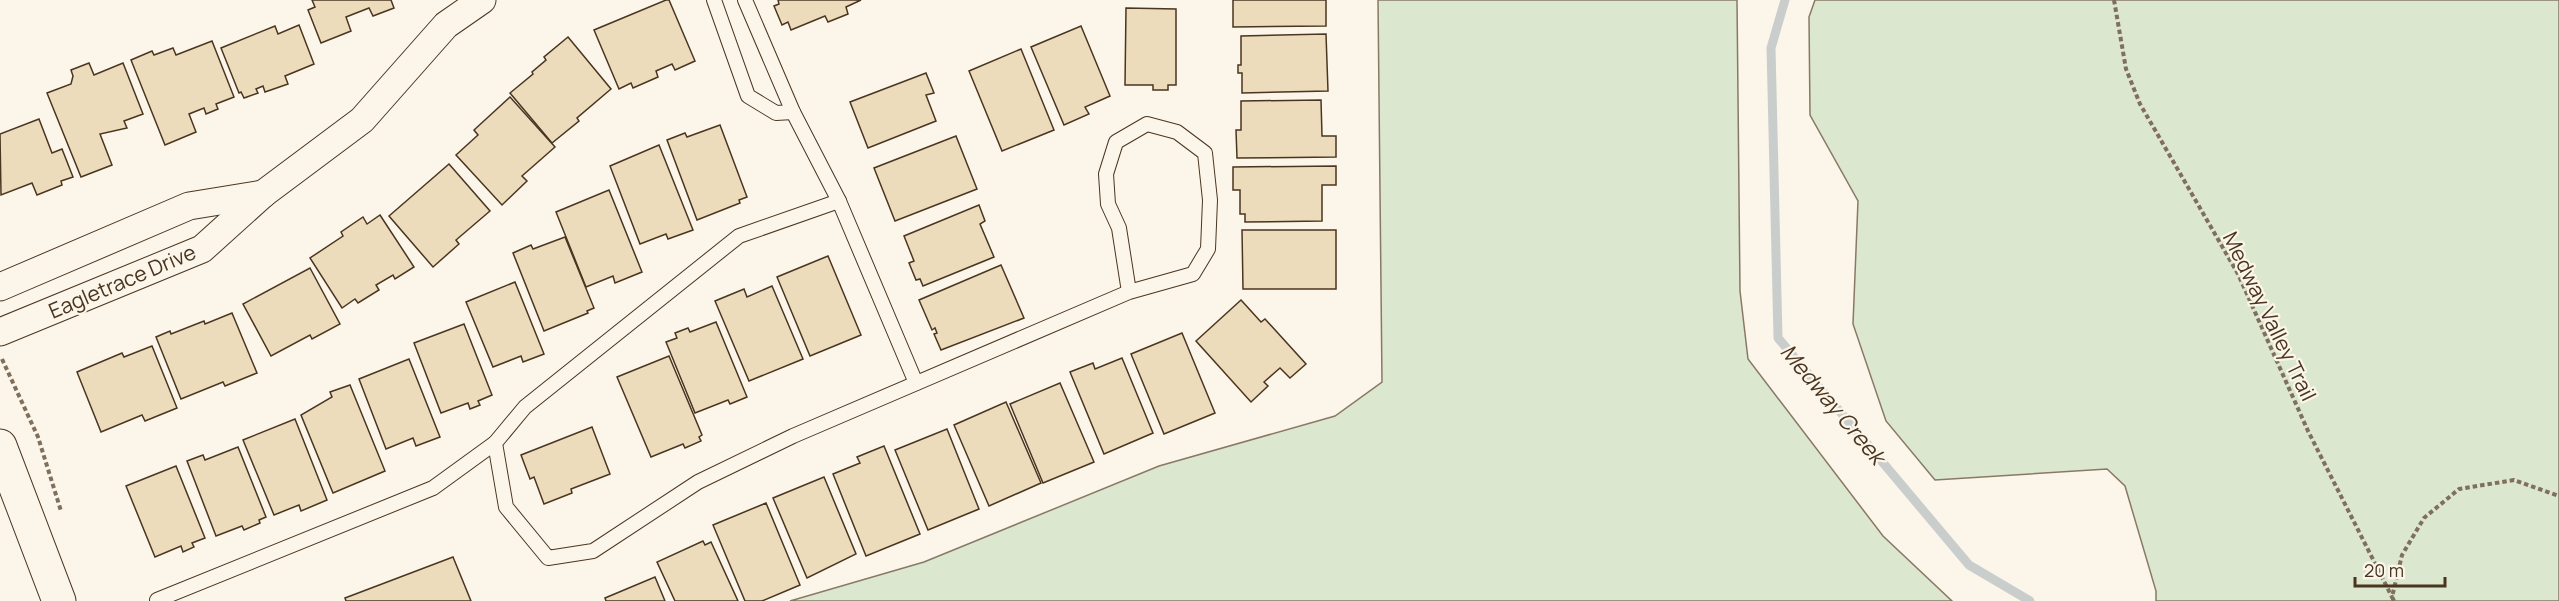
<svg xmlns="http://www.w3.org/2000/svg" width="2559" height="601" font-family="Manrope,sans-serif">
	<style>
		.green { fill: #dce7d0; stroke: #887966; stroke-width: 1.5 }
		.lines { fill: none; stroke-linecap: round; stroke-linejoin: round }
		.stream { stroke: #c9cecd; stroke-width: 9 }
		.building { fill: #ecdcbc; stroke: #4a3520; stroke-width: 1.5 }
		.lane-casing { stroke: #4a3520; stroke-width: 16 }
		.street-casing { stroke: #4a3520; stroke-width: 29 }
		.primary-casing { stroke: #4a3520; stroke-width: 35 }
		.path { stroke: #7f6f5c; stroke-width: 4; stroke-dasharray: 4.5 3; stroke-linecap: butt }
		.lane { stroke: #fbf6e9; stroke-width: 14 }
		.street { stroke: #fbf6e9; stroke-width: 27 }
		.primary { stroke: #fbf6e9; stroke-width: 33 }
		.labels { text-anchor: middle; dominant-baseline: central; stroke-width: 4.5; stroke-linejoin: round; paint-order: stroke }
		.street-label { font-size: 21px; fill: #4a3520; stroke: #fbf6e9 }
		.water-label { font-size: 22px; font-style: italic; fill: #4a3520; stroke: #fbf6e9 }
	</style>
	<rect width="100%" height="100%" fill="#fbf6e9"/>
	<g class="green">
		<path d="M1378 0H1737L1740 291 1748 359 1883 536 1952 601H790L924 562 1159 466 1335 416 1382 382Z"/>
		<path d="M1815 0H2559V601H2156V591L2125 486 2107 469 1935 480 1886 421 1853 324 1858 201 1810 115 1809 17Z"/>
	</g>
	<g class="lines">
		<path class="stream" d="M1785 0 1771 48 1778 338 1969 565 2030 601"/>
	</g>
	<g class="building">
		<path d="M312 0H391L394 8 373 16 369 8 346 17 351 31 321 43 308 10 315 7Z"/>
		<path d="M666 0H669L695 61 675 70 672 64 656 71 658 77 633 88 631 83 619 89 594 30Z"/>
		<path d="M778 0H861L846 7 848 14 828 22 825 16 791 30 788 22 782 25 774 6 779 4Z"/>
		<path d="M1233 0H1326V26L1233 27Z"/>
		<path d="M1126 8 1176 9V85H1168V90H1153V85H1125Z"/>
		<path d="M299 25 314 64 285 76 288 84 265 92 263 86 256 89 258 93 244 98 241 92 239 93 221 48 275 26 278 34Z"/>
		<path d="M1081 26 1110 96 1085 107 1089 114 1064 125 1031 47Z"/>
		<path d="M1326 34 1328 91 1242 93V73H1238V65H1241V36Z"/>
		<path d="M568 37 611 89 577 118 579 121 552 143 510 93 533 74 532 72 546 60 544 57Z"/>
		<path d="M212 41 234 97 216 104 218 109 206 114 204 108 189 114 196 132 165 145 131 60 152 51 154 55 173 48 176 55Z"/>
		<path d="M1021 49 1054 130 1002 151 969 71Z"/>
		<path d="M89 63 94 75 123 63 143 114 124 121 127 128 100 134 112 165 81 177 47 93 71 84 73 76 71 70Z"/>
		<path d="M926 73 934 93 926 95 936 121 868 148 850 102Z"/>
		<path d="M510 97 555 147 522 176 527 181 502 205 456 155 478 135 474 130Z"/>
		<path d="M1321 100 1322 136H1336V157L1237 158 1236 130H1241V101Z"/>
		<path d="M39 119 52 153 62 149 73 177 61 181 62 185 37 195 32 183 1 195 0 134Z"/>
		<path d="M720 125 747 197 739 200 740 203 697 220 667 140 685 133 687 137Z"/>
		<path d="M956 136 977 189 895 221 874 168Z"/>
		<path d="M659 145 693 230 668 239 666 234 640 244 610 166Z"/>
		<path d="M449 164 490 211 456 240 459 244 433 267 389 216Z"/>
		<path d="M1336 166V185H1322V221L1245 222V214H1240V190H1233V167Z"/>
		<path d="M609 190 642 272 615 283 613 276 586 287 556 212Z"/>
		<path d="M979 205 985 221 980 224 994 257 923 286 920 279 916 280 909 263 914 261 904 236Z"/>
		<path d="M380 215 414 267 395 279 393 275 376 285 379 290 358 303 355 299 342 308 310 258 343 236 341 232 363 217 367 224Z"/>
		<path d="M1242 230H1336V289H1243Z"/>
		<path d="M565 237 594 308 587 311 588 313 544 331 513 253 531 245 533 249Z"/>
		<path d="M828 256 861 335 810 356 777 277Z"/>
		<path d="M1001 265 1024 318 941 350 934 334 937 333 935 328 932 330 919 300Z"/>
		<path d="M310 268 340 324 312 339 310 335 271 356 243 304Z"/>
		<path d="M515 282 544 354 523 362 521 356 493 367 466 302Z"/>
		<path d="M772 286 803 359 749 381 715 301 744 289 747 297Z"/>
		<path d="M1241 300 1261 322 1265 319 1306 364 1290 378 1280 368 1264 382 1268 386 1251 402 1196 341Z"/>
		<path d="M232 313 257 373 225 386 223 382 181 399 156 337 170 331 171 334 204 321 205 324Z"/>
		<path d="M716 322 747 397 730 404 728 400 695 413 666 342 677 338 675 333 688 328 690 332Z"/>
		<path d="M464 324 492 395 478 401 480 405 470 409 468 403 441 413 414 343Z"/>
		<path d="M1182 333 1215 413 1164 434 1131 354Z"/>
		<path d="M152 346 177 408 145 421 142 415 101 432 77 372 122 353 124 357Z"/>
		<path d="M669 356 702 435 699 437 701 441 685 448 683 444 651 457 617 377Z"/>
		<path d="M1122 358 1153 433 1104 454 1070 372 1093 363 1095 369Z"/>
		<path d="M409 359 440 437 416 446 413 438 386 449 359 379Z"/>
		<path d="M1060 383 1094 462 1043 483 1010 404Z"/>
		<path d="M350 385 385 471 333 493 301 415 332 397 330 392Z"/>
		<path d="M1006 402 1041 483 989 506 954 425Z"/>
		<path d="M295 419 327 500 301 511 299 505 274 515 243 440Z"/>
		<path d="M592 427 610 474 571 489 572 493 544 504 534 477 530 479 521 455Z"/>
		<path d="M947 429 979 509 928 530 895 450Z"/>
		<path d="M884 446 920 534 866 556 833 474 860 463 857 457Z"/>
		<path d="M238 447 266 517 259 520 260 523 244 530 242 526 216 536 187 461 203 455 205 460Z"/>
		<path d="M176 466 205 538 192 543 194 547 183 552 181 546 155 557 126 486Z"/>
		<path d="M824 477 856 554 807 578 773 498Z"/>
		<path d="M766 503 800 585 762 601H745L713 525Z"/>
		<path d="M703 541 705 545 711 542 738 601H675L657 562Z"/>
		<path d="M453 557 471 601H346L345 598Z"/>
		<path d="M655 577 665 601H606L605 598Z"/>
	</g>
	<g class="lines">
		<defs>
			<g id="lane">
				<path d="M714 0 748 96 776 113 793 112"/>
				<path d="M745 0 793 112 839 201 916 383"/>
				<path d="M839 201 739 236 525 407 495 443 506 507 548 558 593 551 698 482 793 436 1129 292 1193 274 1208 249 1210 200 1205 153 1177 132 1147 124 1116 142 1106 174 1108 204 1119 228 1129 292"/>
				<path d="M157 600 433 488 495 443"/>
			</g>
			<g id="street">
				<path d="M0 287 189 206 263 194"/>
				<path d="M0 332 202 249 263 194 362 120 446 25 482 0"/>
			</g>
			<path id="primary" d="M0 446 59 601"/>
		</defs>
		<use href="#lane" class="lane-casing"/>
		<use href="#street" class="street-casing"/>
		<use href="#primary" class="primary-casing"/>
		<g class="path">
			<path d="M2114 0 2126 69 2140 104 2238 274 2308 431 2392 597"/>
			<path d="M2 359 38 437 61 511"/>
			<path d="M2394 601 2392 597 2402 555 2424 518 2459 489 2514 480 2559 496"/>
		</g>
		<use href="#lane" class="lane"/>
		<use href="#street" class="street"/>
		<use href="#primary" class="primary"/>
	</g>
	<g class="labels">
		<g class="street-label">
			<text transform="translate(122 281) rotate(-23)">Eagletrace Drive</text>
			<text transform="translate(2270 316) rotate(64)">Medway Valley Trail</text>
		</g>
		<g class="water-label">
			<text transform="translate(1833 404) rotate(50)">Medway Creek</text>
		</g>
	</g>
	<path d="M2355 577v9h90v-9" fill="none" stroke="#4a3520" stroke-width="3"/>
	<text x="2364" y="577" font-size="18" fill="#4a3520" stroke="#fbf6e9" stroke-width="4.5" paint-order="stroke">20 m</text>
</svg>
